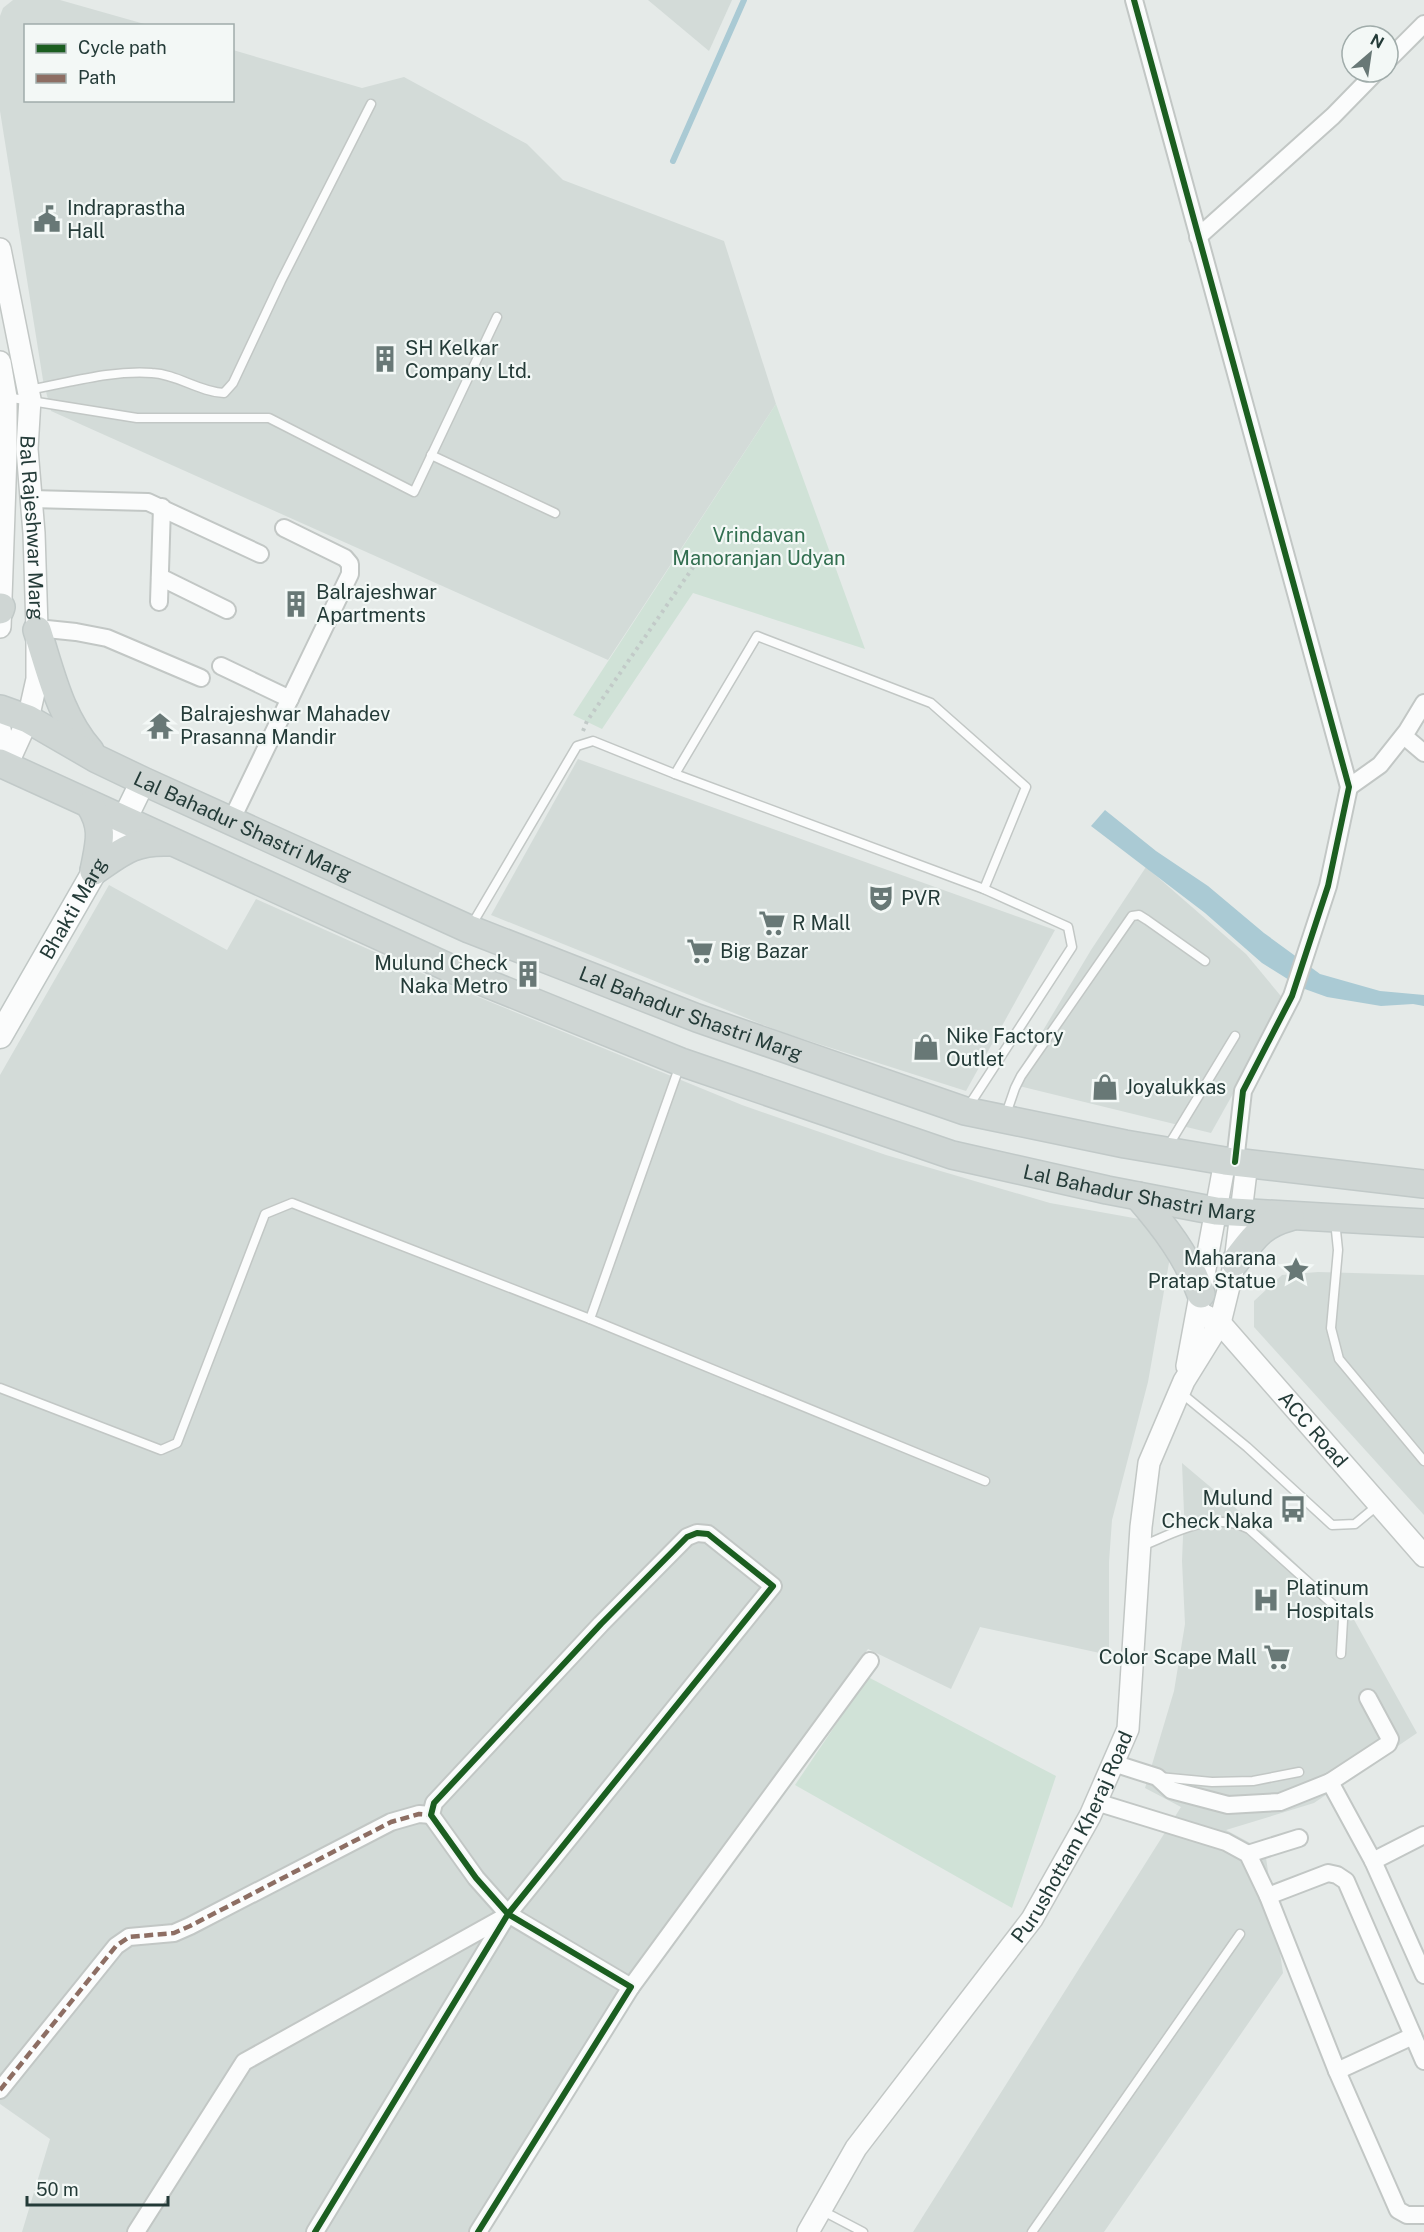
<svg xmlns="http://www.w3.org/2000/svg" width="1424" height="2232" font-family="'Public Sans',sans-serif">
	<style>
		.built { fill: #d3dbd8 }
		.green { fill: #d0e2d7 }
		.water { fill: #aacad4 }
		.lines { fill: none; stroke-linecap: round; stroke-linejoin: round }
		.stream { stroke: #aacad4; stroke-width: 6 }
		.service-casing { stroke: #c2c7c5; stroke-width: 11 }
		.minor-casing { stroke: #c2c7c5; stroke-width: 20 }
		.tertiary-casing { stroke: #c2c7c5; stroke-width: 24 }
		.secondary-casing { stroke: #c0c7c5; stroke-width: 27 }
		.primary-casing { stroke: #c1c9c8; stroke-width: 30 }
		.path { stroke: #c2cac8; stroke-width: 4; stroke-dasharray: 3 4.5; stroke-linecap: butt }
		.service { stroke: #fbfcfc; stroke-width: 8 }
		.minor { stroke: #fbfcfc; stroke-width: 16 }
		.tertiary { stroke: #fbfcfc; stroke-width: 21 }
		.secondary { stroke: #fbfcfc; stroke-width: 24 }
		.primary { stroke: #cfd6d4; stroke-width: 27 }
		.quiet { stroke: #8d6e63; stroke-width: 4.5; stroke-dasharray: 9 4.5; stroke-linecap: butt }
		.cycleway-casing { stroke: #f3f8f6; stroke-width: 10 }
		.cycleway { stroke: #1b5e20; stroke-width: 6 }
		.labels { text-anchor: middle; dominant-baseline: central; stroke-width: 4.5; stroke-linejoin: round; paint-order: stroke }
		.poi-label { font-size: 20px; fill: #243b38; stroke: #f3f8f6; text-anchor: start }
		.street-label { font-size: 20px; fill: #243b38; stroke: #f3f8f6 }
		.park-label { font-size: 20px; fill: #326f50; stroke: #f3f8f6 }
	</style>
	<rect width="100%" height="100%" fill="#e5eae8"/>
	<g class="built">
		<path d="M13 0H60L148 25 26 26V100H232L233 50 362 88 404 77 527 144 563 180 724 241 776 404 608 660 51 411 43 380 0 111V16L3 8Z"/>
		<path d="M648 0H732L709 51Z"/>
		<path d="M578 759 1055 930 966 1091 781 1032 491 915Z"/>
		<path d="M1146 867 1246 954 1285 1001 1211 1133 1011 1084 1091 950Z"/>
		<path d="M109 885 227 950 256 899 444 983 742 1105 886 1155 1050 1203 1156 1222 1170 1257 1148 1382 1112 1520 1109 1562V1655L980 1627 951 1689 868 1649 640 1962 472 2232H22L50 2139 0 2104V1075Z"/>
		<path d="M1318 1272 1424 1275V1515L1254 1327V1301L1282 1275Z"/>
		<path d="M1182 1463 1252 1522 1352 1616 1417 1733 1314 1803 1226 1830 1265 1851 1283 1973 1104 2232H913L1181 1807 1145 1788 1174 1691 1185 1624 1182 1561 1184 1513Z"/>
	</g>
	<g class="green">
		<path d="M776 404 865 649 693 593 602 729 573 715Z"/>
		<path d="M868 1677 1056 1776 1012 1908 795 1785Z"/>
	</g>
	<path class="water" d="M1105 810 1156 851 1208 886 1264 933 1320 974 1380 991 1424 995V1006L1413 1004 1381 1006 1327 997 1302 988 1262 963 1205 913 1091 826Z"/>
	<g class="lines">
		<path class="stream" d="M673 161 744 0"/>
		<defs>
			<g id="service">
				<path d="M28 390C69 383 110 370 152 373 177 374 199 392 224 393L233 383 281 281 371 104"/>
				<path d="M6 397 137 418H269L414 492 497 317"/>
				<path d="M431 455 555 513"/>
				<path d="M675 774 757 636 931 703 1026 787 984 889"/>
				<path d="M471 926 577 746 593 741 675 774 984 889 1068 927 1072 947 968 1107"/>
				<path d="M1006 1114 1015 1088 1021 1076 1132 916 1139 915 1147 920 1205 961"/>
				<path d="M1167 1148 1235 1036"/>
				<path d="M1335 1221 1338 1250 1331 1328 1339 1359 1424 1461"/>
				<path d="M590 1319 680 1065"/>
				<path d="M0 1388 161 1450 177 1443 265 1214 292 1203 590 1319 985 1481"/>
				<path d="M1180 1392 1247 1447 1332 1525 1355 1524 1378 1505"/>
				<path d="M1142 1546C1177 1532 1212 1510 1249 1529L1338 1609 1343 1620 1341 1654"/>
				<path d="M1159 1777 1212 1782 1253 1781 1299 1772"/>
				<path d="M821 2210 863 2232"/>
				<path d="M1032 2232 1240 1934"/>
			</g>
			<g id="minor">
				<path d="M1134 0 1349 787 1328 886 1292 996 1243 1091 1235 1162"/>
				<path d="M1388 60 1424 24"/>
				<path d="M1198 237 1333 116 1376 72"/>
				<path d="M31 499 148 502 260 554"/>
				<path d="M160 577 227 610"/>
				<path d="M159 602 162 507"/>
				<path d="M37 628 76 632 107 638 201 678"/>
				<path d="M221 666 290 699"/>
				<path d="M1404 736 1424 753"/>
				<path d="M1349 787 1380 765 1407 731 1424 703"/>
				<path d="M231 821 350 574V564L345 558 284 528"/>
				<path d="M1113 1763 1157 1777 1171 1790 1228 1805 1280 1802 1330 1782 1373 1861 1424 1975"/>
				<path d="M1330 1782 1388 1744 1390 1739 1368 1698"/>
				<path d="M1096 1802 1226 1842 1248 1854 1268 1896 1337 2071 1398 2210 1407 2215H1424"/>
				<path d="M1248 1854 1299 1838"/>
				<path d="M1373 1861 1424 1835"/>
				<path d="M1268 1896 1328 1873 1337 1875 1346 1881 1424 2061"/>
				<path d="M631 1987 870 1661"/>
				<path d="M1337 2071 1413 2036"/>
				<path d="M0 2090 116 1946 129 1937 174 1933 190 1926 391 1822 419 1814 431 1815"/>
				<path d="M136 2232 244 2062 508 1915"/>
				<path d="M315 2232 508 1914 773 1586 708 1534 697 1533 687 1537 601 1624 434 1803 431 1815 476 1878 508 1914 631 1987 478 2232"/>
			</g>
			<g id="tertiary">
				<path id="s1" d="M0 249 30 399 27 449 34 533 37 628V679L28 719 7 765"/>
				<path d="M0 362 6 397V454L0 627"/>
				<path d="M0 729 7 765"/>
				<path id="s2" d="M1198 1312 1220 1323 1424 1556"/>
				<path d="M1187 1366 1225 1161"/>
				<path id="s3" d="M808 2232 856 2148 1032 1919 1090 1816 1128 1729 1141 1527 1149 1463 1184 1381 1220 1323 1235 1262 1247 1163"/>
			</g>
			<g id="secondary">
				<path id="s4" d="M0 1036 124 820 143 781"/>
			</g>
			<g id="primary">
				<path d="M0 610 1 607"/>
				<path d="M37 630C51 673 60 717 90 751"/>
				<path id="s5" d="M0 709 28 719 97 759 143 781 469 929 697 1018 965 1111 1125 1144 1225 1161 1424 1184"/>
				<path id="s6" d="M0 763 454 970 681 1062 952 1155 1107 1190 1216 1211 1424 1223"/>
				<path d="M90 805C105 829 99 844 94 871"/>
				<path d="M94 871C122 852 133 841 168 842"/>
				<path d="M1138 1196C1164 1226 1188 1257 1201 1294"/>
				<path d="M1235 1262C1253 1239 1260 1225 1290 1217"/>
			</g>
		</defs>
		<use href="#service" class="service-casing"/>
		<use href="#minor" class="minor-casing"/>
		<use href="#tertiary" class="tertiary-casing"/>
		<use href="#secondary" class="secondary-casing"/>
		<use href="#primary" class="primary-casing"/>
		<path class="path" d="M583 731 587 721 696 563"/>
		<use href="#service" class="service"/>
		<use href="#minor" class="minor"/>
		<use href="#tertiary" class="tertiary"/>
		<use href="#secondary" class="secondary"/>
		<use href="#primary" class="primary"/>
		<path class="quiet" d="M0 2090 116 1946 129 1937 174 1933 190 1926 391 1822 419 1814 431 1815"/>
		<defs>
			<g id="cycleway">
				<path d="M1134 0 1349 787 1328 886 1292 996 1243 1091 1235 1162"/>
				<path d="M315 2232 508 1914 773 1586 708 1534 697 1533 687 1537 601 1624 434 1803 431 1815 476 1878 508 1914 631 1987 478 2232"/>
			</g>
		</defs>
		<use href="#cycleway" class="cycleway-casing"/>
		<use href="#cycleway" class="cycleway"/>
	</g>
	<defs>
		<symbol id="civic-bare" viewBox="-9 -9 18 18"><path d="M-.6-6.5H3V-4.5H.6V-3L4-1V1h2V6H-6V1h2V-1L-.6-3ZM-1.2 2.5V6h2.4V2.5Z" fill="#687876" stroke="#f3f8f6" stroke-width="2.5" paint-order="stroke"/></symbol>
		<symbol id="building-bare" viewBox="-9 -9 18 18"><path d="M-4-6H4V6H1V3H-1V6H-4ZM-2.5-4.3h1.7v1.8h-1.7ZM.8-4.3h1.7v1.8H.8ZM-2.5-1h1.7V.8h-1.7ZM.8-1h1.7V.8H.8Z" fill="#687876" stroke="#f3f8f6" stroke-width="2.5" paint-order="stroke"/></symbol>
		<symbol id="temple-bare" viewBox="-9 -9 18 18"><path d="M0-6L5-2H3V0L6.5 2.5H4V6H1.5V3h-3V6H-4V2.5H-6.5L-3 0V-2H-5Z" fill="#687876" stroke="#f3f8f6" stroke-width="2.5" paint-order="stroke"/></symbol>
		<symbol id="theatre-bare" viewBox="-9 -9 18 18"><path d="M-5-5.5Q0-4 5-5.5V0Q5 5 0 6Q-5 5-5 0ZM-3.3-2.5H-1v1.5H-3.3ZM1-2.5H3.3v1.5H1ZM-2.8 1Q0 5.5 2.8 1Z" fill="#687876" stroke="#f3f8f6" stroke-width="2.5" paint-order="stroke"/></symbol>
		<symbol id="supermarket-bare" viewBox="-9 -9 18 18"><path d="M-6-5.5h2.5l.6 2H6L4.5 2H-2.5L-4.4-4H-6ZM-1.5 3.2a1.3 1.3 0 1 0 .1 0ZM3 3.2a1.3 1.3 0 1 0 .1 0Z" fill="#687876" stroke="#f3f8f6" stroke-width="2.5" paint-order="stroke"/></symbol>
		<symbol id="shop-bare" viewBox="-9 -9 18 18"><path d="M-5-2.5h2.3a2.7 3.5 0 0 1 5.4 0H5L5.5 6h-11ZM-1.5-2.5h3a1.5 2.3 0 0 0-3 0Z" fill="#687876" stroke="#f3f8f6" stroke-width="2.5" paint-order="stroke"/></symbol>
		<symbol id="sight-bare" viewBox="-9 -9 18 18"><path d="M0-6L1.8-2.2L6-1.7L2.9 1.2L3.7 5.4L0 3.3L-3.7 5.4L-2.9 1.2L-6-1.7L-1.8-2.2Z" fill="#687876" stroke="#f3f8f6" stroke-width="2.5" paint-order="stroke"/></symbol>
		<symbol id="bus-bare" viewBox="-9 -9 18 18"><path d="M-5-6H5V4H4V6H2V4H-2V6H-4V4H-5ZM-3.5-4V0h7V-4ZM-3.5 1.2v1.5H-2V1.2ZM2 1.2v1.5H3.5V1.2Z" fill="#687876" stroke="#f3f8f6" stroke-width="2.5" paint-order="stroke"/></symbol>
		<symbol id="hospital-bare" viewBox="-9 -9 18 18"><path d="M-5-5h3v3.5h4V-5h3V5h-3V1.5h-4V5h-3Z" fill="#687876" stroke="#f3f8f6" stroke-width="2.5" paint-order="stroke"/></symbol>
	</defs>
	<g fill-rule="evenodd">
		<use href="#civic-bare" x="28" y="200" width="38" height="38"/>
		<use href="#building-bare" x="366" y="340" width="38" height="38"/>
		<use href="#building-bare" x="277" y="585" width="38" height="38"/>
		<use href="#temple-bare" x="141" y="707" width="38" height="38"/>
		<use href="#theatre-bare" x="862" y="879" width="38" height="38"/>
		<use href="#supermarket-bare" x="753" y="904" width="38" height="38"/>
		<use href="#supermarket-bare" x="681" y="932" width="38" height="38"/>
		<use href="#building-bare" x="509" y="955" width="38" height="38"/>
		<use href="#shop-bare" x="907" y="1028" width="38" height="38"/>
		<use href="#shop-bare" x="1086" y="1068" width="38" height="38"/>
		<use href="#sight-bare" x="1277" y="1251" width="38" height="38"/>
		<use href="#bus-bare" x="1274" y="1490" width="38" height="38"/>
		<use href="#hospital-bare" x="1247" y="1581" width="38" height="38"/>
		<use href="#supermarket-bare" x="1258" y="1638" width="38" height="38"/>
	</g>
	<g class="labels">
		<g class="poi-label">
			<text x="67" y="208">Indraprastha<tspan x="67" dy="23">Hall</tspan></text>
			<text x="405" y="348">SH Kelkar<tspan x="405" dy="23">Company Ltd.</tspan></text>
			<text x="316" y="592">Balrajeshwar<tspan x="316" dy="23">Apartments</tspan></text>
			<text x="180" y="714">Balrajeshwar Mahadev<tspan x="180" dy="23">Prasanna Mandir</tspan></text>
			<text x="901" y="898">PVR</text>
			<text x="792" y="923">R Mall</text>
			<text x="720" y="951">Big Bazar</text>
			<text x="508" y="963" text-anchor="end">Mulund Check<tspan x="508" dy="23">Naka Metro</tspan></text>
			<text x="946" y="1036">Nike Factory<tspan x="946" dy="23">Outlet</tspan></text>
			<text x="1125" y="1087">Joyalukkas</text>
			<text x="1276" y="1258" text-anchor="end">Maharana<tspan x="1276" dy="23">Pratap Statue</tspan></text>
			<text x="1273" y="1498" text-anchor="end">Mulund<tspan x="1273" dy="23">Check Naka</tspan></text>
			<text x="1286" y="1588">Platinum<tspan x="1286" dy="23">Hospitals</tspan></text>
			<text x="1257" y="1657" text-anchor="end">Color Scape Mall</text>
		</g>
		<g class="street-label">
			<text stroke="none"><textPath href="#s1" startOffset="282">Bal Rajeshwar Marg</textPath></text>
			<text stroke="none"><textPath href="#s5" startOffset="270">Lal Bahadur Shastri Marg</textPath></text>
			<text stroke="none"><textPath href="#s4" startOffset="147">Bhakti Marg</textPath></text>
			<text stroke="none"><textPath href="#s5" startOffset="756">Lal Bahadur Shastri Marg</textPath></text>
			<text stroke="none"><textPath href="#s6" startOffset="1222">Lal Bahadur Shastri Marg</textPath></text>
			<text stroke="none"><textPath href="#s2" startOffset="166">ACC Road</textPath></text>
			<text stroke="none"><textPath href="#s3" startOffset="477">Purushottam Kheraj Road</textPath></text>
		</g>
		<g class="park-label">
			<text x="759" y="535">Vrindavan<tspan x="759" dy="23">Manoranjan Udyan</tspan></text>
		</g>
	</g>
	<rect x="24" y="24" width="210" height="78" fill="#f3f8f6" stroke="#a0acaa" stroke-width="1.5"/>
	<rect x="36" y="44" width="30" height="9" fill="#1b5e20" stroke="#a0acaa" stroke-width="1.5"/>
	<text x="78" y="54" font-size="18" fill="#243b38">Cycle path</text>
	<rect x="36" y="74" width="30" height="9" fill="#8d6e63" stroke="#a0acaa" stroke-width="1.5"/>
	<text x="78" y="84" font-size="18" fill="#243b38">Path</text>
	<g transform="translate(1370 54) rotate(29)"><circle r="28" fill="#f3f8f6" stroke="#a0acaa" stroke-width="1.5"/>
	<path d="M0-4.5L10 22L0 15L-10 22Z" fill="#687876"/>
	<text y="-9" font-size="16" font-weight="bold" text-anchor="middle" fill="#243b38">N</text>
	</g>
	<path d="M27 2196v9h141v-9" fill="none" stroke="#243b38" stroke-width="3"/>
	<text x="36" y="2196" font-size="18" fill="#243b38" stroke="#f3f8f6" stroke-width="4.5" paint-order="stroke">50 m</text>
</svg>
